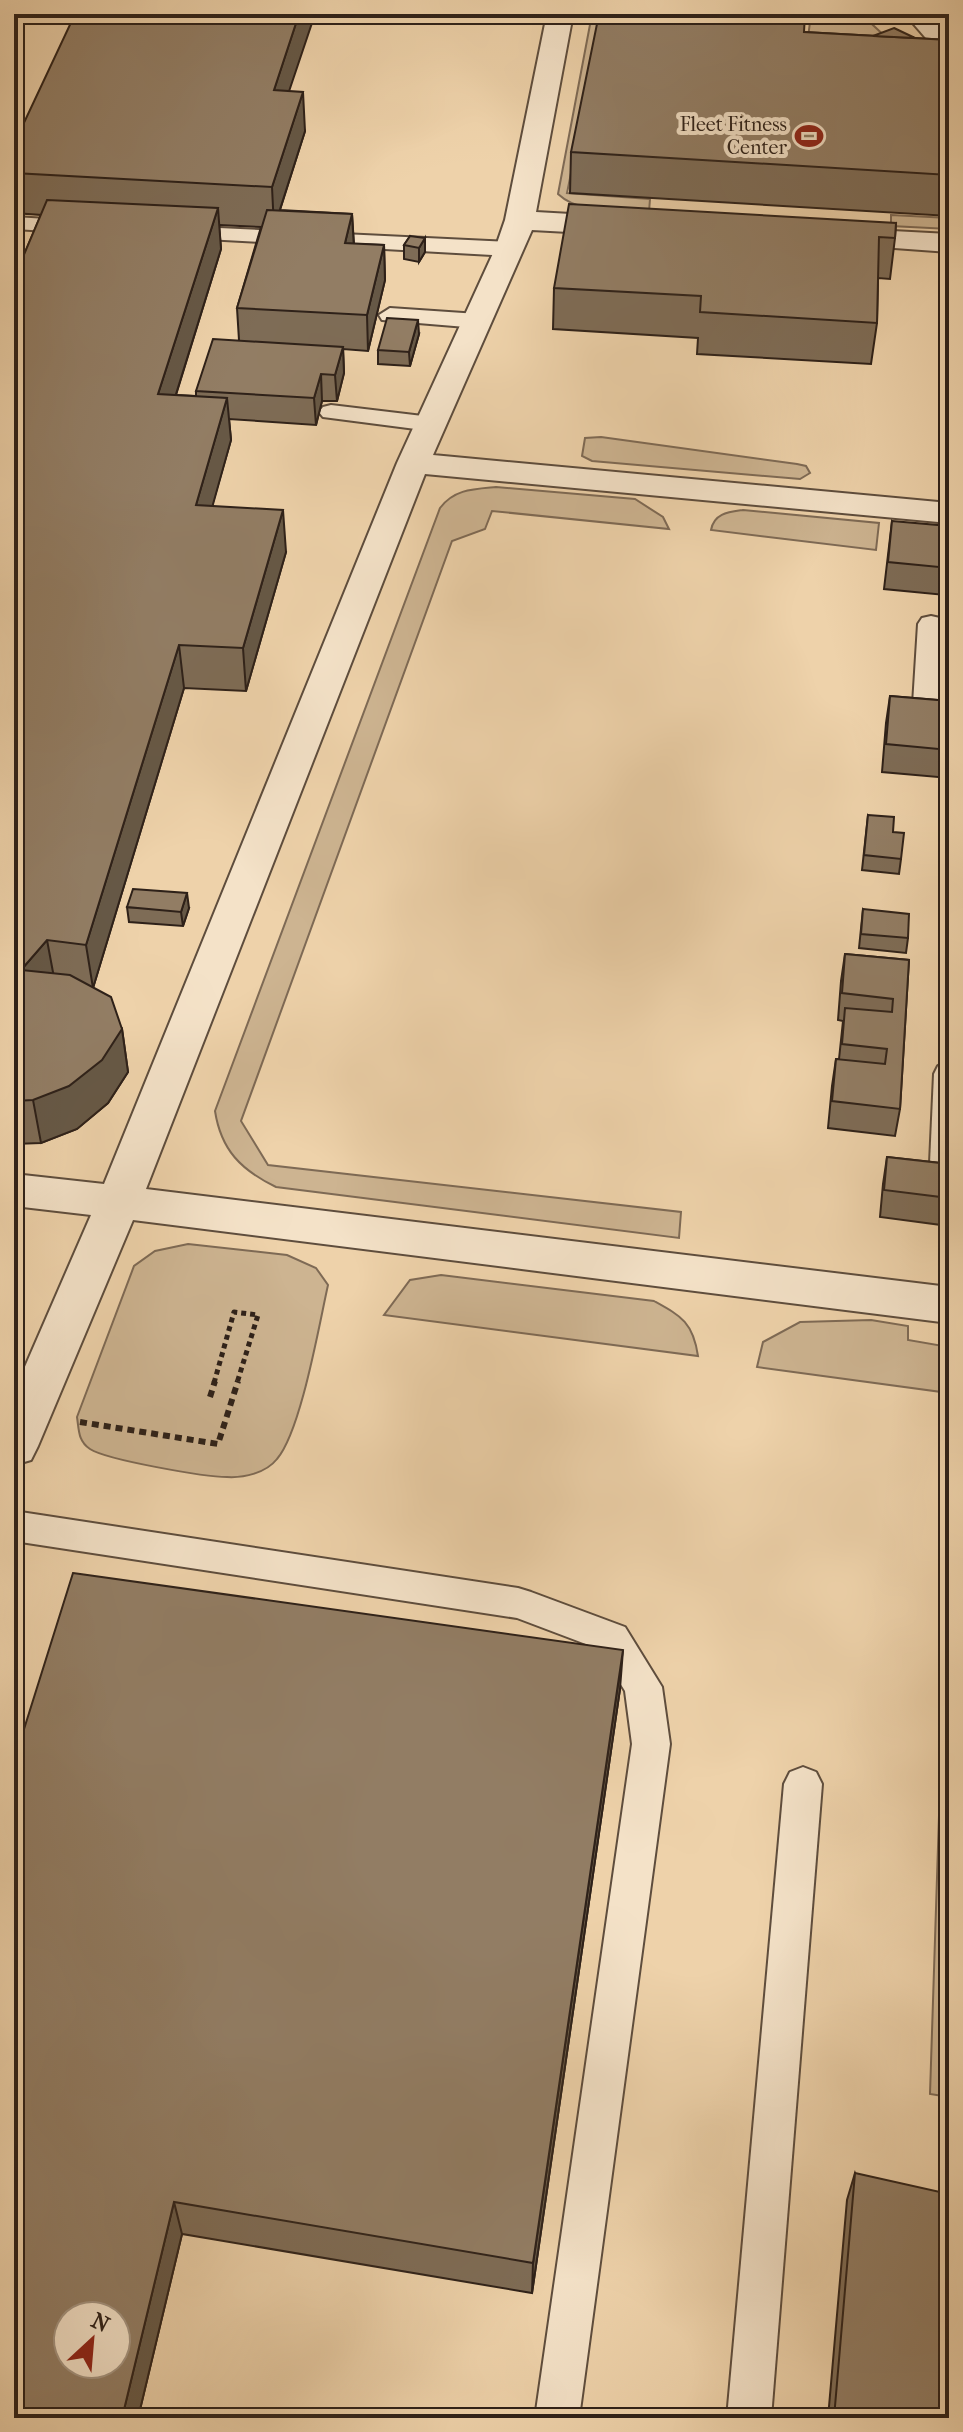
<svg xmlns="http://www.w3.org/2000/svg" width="963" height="2432" font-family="'IM FELL French Canon',serif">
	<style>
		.green { fill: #cdb491; stroke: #7e6a55; stroke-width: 2 }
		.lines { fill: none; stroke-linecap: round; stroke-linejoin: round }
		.lane-casing { stroke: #5e4d3d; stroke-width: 4 }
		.street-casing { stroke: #5e4d3d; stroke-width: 4 }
		.path-far1 { stroke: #2e2119; stroke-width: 5; stroke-dasharray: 5 4; stroke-linecap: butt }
		.path { stroke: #2e2119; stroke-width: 6; stroke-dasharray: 7 5; stroke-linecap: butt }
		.lane { fill: #f4e2c8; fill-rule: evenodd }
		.street { fill: #f4e2c8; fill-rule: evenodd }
		.wall { fill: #7e6c56; stroke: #2e2119; stroke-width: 2; fill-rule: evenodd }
		.shaded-wall { fill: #665846; stroke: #2e2119; stroke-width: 2 }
		.building { fill: #927d64; stroke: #2e2119; stroke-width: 2; fill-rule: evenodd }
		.labels { text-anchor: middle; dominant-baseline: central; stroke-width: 8; stroke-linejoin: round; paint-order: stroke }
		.far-poi-label { font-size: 20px; fill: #2e2119; stroke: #f4e2c8; text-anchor: end }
	</style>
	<rect width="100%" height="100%" fill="#eed2aa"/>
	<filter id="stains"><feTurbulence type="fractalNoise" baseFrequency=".0025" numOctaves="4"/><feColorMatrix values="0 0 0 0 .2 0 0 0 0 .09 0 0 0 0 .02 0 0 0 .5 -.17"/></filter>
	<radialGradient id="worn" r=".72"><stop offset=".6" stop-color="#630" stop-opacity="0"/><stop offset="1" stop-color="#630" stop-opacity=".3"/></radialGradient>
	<g class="green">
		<path d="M592 14H603L567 193 650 199 649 212C620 210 580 215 558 194Z"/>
		<path d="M811 14H861L889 40 807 46Z"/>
		<path d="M891 215 949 218V229L891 226Z"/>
		<path d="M601 437 797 464 806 466 810 473 800 479 592 461 582 456 585 438Z"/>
		<path d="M496 487 635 499 663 517 669 529 492 511 485 529 452 541 241 1121 268 1165 681 1212 679 1238 276 1187C241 1170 221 1150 215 1111L440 508C454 489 474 489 496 487Z"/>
		<path d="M743 510 879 523 876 550 711 530C714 513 729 512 743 510Z"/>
		<path d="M188 1244 287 1255 316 1268 328 1285C319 1325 301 1431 277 1459 266 1473 244 1478 227 1477 205 1477 107 1460 90 1449 78 1441 79 1430 77 1417L134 1266 155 1251Z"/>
		<path d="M441 1275 654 1301C681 1316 693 1322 698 1356L384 1315 410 1280Z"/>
		<path d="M871 1320 908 1326V1340L949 1347V1393L757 1367 763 1342 800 1322Z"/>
		<path d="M949 1507V2097L930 2094Z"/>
	</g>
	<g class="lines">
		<defs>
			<g id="lane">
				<path d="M15 217 79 221 90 227 79 233 15 229Z"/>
				<path d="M177 226 510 242 521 249 510 256 169 237 166 232 169 227Z"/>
				<path d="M390 308 478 314 489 321 478 328 382 320 379 315Z"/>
				<path d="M331 405 431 417 439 419 443 424 439 429 431 431 323 417 319 412 323 407Z"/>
				<path d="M931 616 940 618 944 624 940 697 949 699V715L917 710 913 704 918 624 922 618Z"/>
				<path d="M949 1063V1174L935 1171 930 1163 934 1074 938 1066Z"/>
				<path d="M14 1511 518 1588 531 1592 625 1627 662 1687 670 1744 579 2418H535L632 1744 625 1691 599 1649 517 1618 14 1541Z"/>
				<path d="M803 1767 816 1772 822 1784 771 2418H727L784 1784 790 1772Z"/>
			</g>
			<g id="street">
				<path d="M547 14H573L536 212 623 217 633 220 638 226 633 232 623 235 532 230 433 455 949 503V523L425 474 146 1189 949 1287V1323L133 1220 38 1446 31 1460 14 1465V1392L91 1215 14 1206V1174L104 1184 397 463 495 249 505 220Z"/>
				<path d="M905 14H933L949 32V49L931 44Z"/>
				<path d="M836 228 949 234V252L826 243 821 237 826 231Z"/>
			</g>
		</defs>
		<use href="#lane" class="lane-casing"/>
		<use href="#street" class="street-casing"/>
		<path class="path-far1" d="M214 1383 234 1312 258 1315 237 1383"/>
		<g class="path">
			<path d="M210 1397 215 1381"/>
			<path d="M80 1422 218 1444 238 1381"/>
		</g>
		<use href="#lane" class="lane"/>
		<use href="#street" class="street"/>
	</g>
	<g class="wall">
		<path d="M804 32 949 40V216L570 193 571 152Z"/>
		<path d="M289 91 305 131 280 210 352 214 354 244 384 245 385 280 368 351 343 349 344 373 337 401H322L316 425 229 419 231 440 212 506 286 552 246 691 184 688 93 988 122 1029 128 1072 108 1103 77 1129 41 1143 14 1144V257H23L41 215 14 213V173ZM219 225 261 227 237 308 239 340 196 391V396L176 395 221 249Z"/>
		<path d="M896 223 895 238 890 279 878 278 877 323 871 364 697 354 698 338 553 329 554 288Z"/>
		<path d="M410 236 425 252 419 262 404 259V245Z"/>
		<path d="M419 334 410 366 378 364V350Z"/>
		<path d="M892 521 949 568 945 595 884 589Z"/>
		<path d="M890 696 949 701V778L882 772 886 723Z"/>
		<path d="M868 815 893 832 901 859 899 874 862 870Z"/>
		<path d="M127 907 189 908 183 926 129 922Z"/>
		<path d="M863 909 908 938 906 953 859 948Z"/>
		<path d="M845 954 909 960 900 1109 895 1136 828 1128 832 1086 836 1059H839L843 1021 838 1020 841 981Z"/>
		<path d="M887 1157 949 1164V1226L880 1217 883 1184Z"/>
		<path d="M949 1233V1263H947Z"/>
		<path d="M620 1689 532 2293 182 2234 138 2418H14V1761Z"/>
		<path d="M855 2173 949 2418H828L847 2200Z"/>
	</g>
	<g class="shaded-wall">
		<path d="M299 14H315L276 130 274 90Z"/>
		<path d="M303 92 305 131 274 228 272 187Z"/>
		<path d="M218 208 221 249 163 436 158 394Z"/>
		<path d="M352 214 354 249 345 243Z"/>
		<path d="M425 238V252L419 262V248Z"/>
		<path d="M384 245 385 280 368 351 367 315Z"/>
		<path d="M418 320 419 334 410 366 409 352Z"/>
		<path d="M343 347 344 373 337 401 335 375Z"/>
		<path d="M321 374 322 401 316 425 314 398Z"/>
		<path d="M227 398 231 440 201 547 196 505Z"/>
		<path d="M283 510 286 552 246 691 243 648Z"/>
		<path d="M179 645 184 688 93 988 86 945Z"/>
		<path d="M187 893 189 908 183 926 181 912Z"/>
		<path d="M47 940 55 983 21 970Z"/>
		<path d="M122 1029 128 1072 108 1103 77 1129 41 1143 33 1100Z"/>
		<path d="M623 1650 620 1689 532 2293 533 2263Z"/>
		<path d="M174 2202 182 2234 138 2418H122Z"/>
	</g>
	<g class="building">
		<path d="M75 14H299L274 90 303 92 272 187 14 173V144Z"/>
		<path d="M599 14H805L804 32 949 40V175L571 152Z"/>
		<path d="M894 28 915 38 873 36Z"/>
		<path d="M47 200 218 208 158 394 227 398 196 505 283 510 243 648 179 645 86 945 47 940 21 970 70 975 111 997 122 1029 102 1060 69 1086 33 1100 14 1101V257H23Z"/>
		<path d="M569 204 896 223 895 238 879 237 877 323 700 312 701 296 554 288Z"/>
		<path d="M267 210 352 214 345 243 384 245 367 315 237 308Z"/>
		<path d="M410 236 425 238 419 248 404 245Z"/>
		<path d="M387 318 418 320 409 352 378 350Z"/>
		<path d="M213 339 343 347 335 375 321 374 314 398 196 391Z"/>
		<path d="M892 521 949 526V568L888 562Z"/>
		<path d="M890 696 949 701V750L886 744Z"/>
		<path d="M868 815 894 817 893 832 904 833 901 859 864 855Z"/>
		<path d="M133 889 187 893 181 912 127 907Z"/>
		<path d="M863 909 909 914 908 938 861 934Z"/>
		<path d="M845 954 909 960 900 1109 832 1101 836 1059 885 1064 887 1049 842 1044 845 1008 892 1012 893 999 842 993Z"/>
		<path d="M887 1157 949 1164V1198L884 1190Z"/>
		<path d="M73 1573 623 1650 533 2263 174 2202 122 2418H23L14 2416V1761ZM68 2316H116V2364H68Z"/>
		<path d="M855 2173 949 2194V2418H834Z"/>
	</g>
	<defs>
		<symbol id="stadium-bare" viewBox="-9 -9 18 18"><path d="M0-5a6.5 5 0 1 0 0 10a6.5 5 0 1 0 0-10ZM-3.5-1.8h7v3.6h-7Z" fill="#8f2418" stroke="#f4e2c8" stroke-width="2.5" paint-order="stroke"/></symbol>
	</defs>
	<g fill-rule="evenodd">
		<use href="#stadium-bare" x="789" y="116" width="40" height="40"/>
	</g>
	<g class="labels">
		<g class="far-poi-label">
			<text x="787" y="124">Fleet Fitness<tspan x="787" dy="23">Center</tspan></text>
		</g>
	</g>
	<rect width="963" height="2432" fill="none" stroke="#eed2aa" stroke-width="48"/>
	<rect x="16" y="16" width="931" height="2400" fill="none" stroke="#2e2119" stroke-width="4"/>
	<rect x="24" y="24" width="915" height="2384" fill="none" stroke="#2e2119" stroke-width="2"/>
	<g transform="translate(92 2340) rotate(26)"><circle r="38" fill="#f4e2c8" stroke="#a59582" stroke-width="2"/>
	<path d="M0-6L14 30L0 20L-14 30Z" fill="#8f2418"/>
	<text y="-12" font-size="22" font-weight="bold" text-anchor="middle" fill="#2e2119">N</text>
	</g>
	<rect width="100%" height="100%" filter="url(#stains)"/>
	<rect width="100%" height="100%" fill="url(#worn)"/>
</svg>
